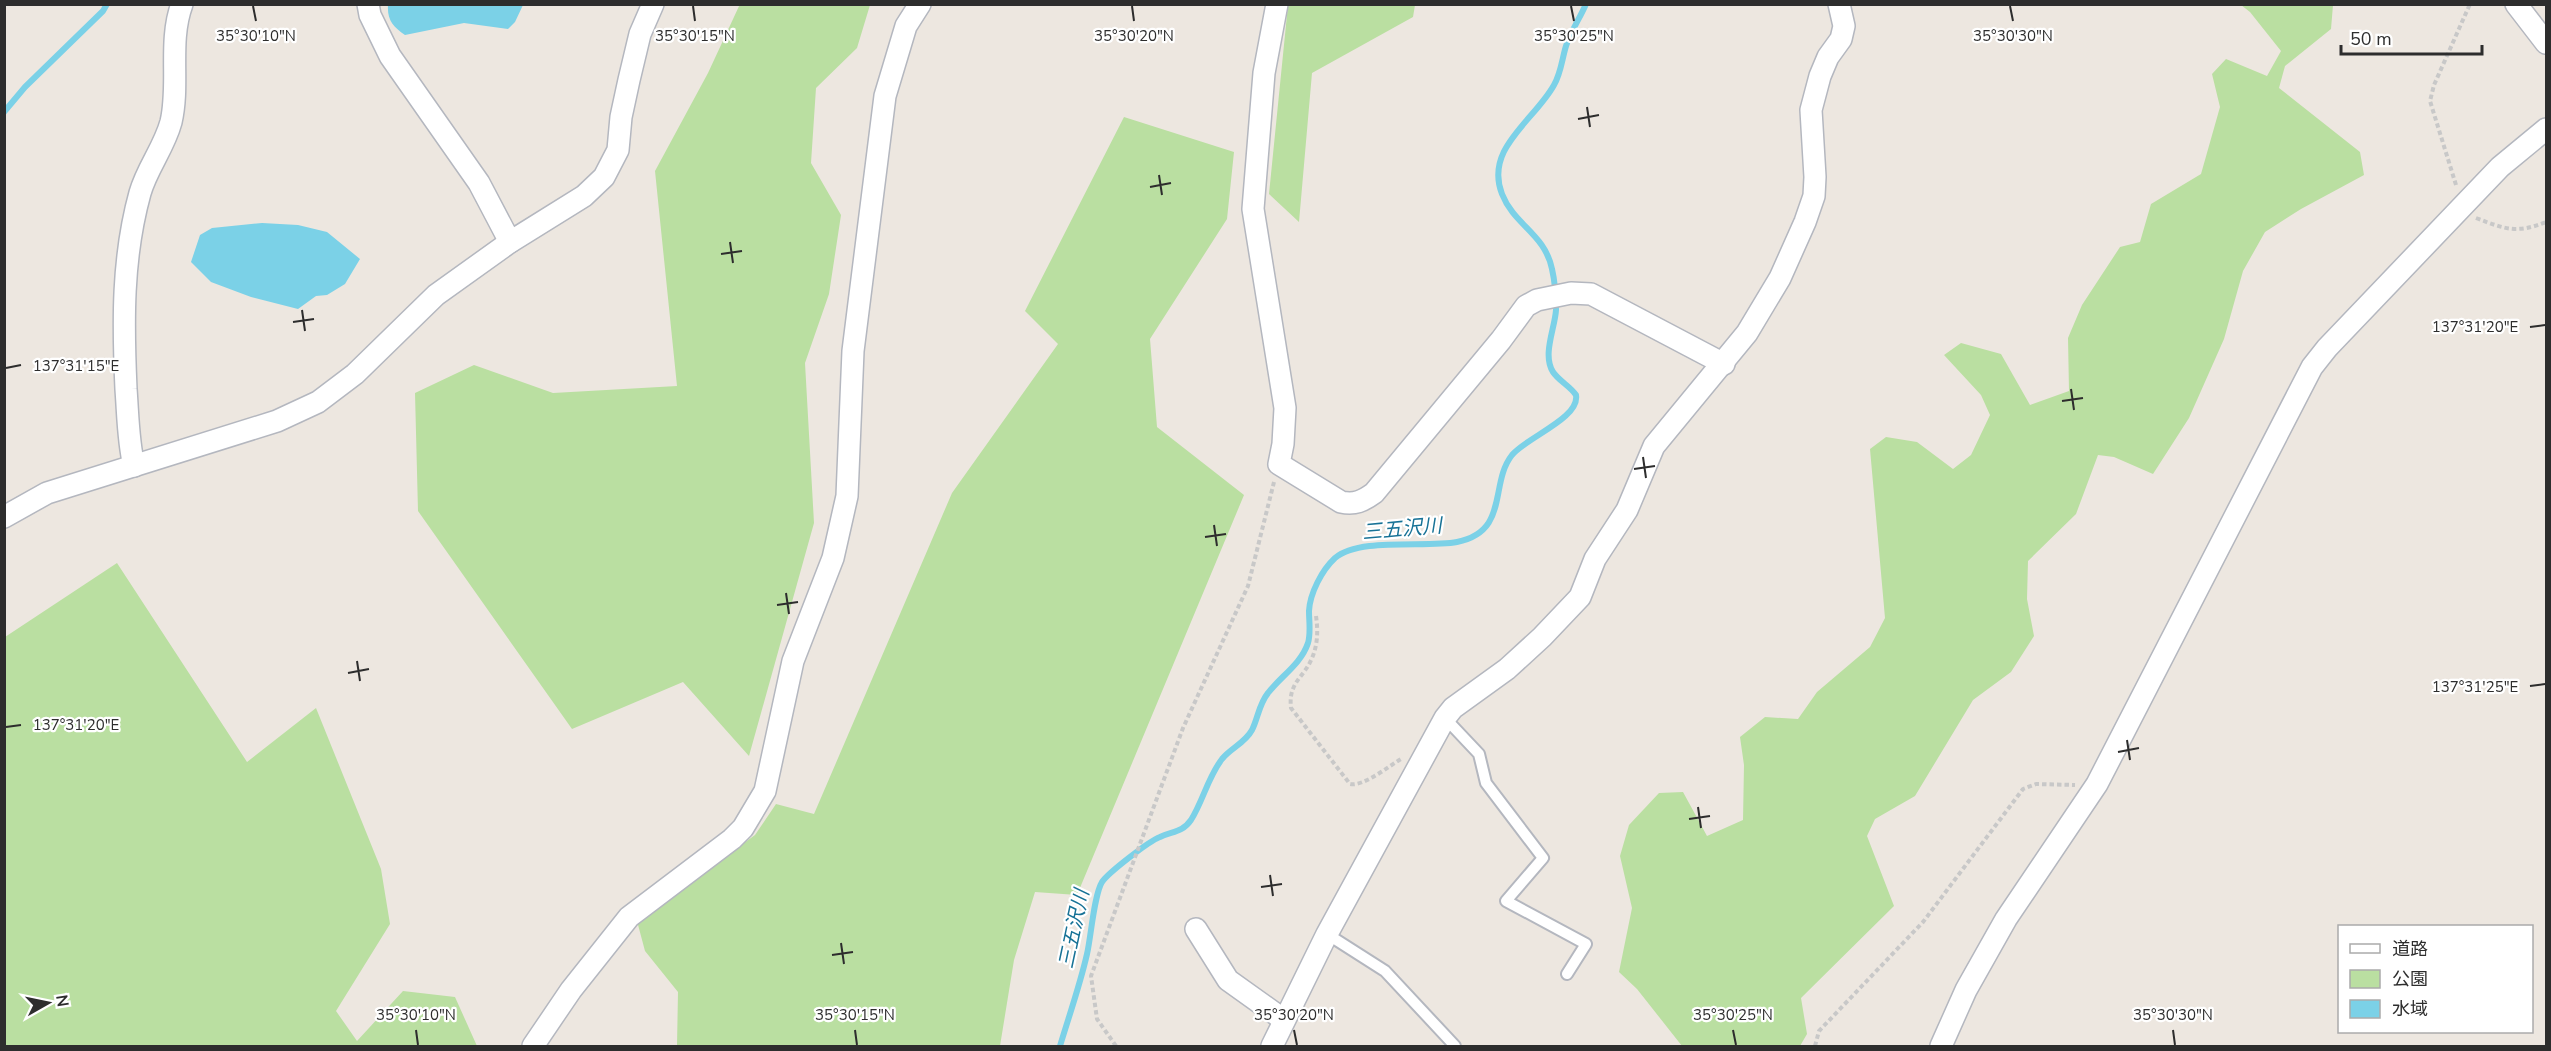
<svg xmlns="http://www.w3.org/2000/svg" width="2551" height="1051" font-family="'Nunito Sans','Noto Sans JP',sans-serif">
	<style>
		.green { fill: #badfa1 }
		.water { fill: #7bd1e7 }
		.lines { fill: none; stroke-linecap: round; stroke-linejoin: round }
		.stream { stroke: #7bd1e7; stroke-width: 6 }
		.service-casing { stroke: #b4b7bf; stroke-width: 14 }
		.minor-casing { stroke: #b4b7bf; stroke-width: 24 }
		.path { stroke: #c8c8c8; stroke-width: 4; stroke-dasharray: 4.5 3; stroke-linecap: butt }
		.service { stroke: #fff; stroke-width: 10 }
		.minor { stroke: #fff; stroke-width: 21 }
		.ticks { fill: none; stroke: #2d2d2d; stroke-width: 2 }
		.labels { text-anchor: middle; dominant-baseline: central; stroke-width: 4.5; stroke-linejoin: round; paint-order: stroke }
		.water-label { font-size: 20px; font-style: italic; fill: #177296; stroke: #fff }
		.ticks-label { font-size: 15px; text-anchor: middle; fill: #2d2d2d; stroke: #fff; stroke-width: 4.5; stroke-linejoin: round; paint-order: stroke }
	</style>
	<rect width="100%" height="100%" fill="#ede7e0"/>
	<g class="green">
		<path d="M740 4 870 5 857 48 816 88 811 163 841 215 829 294 805 363 814 523 749 756 683 682 572 729 418 511 415 393 474 365 553 393 677 386 655 171 708 73Z"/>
		<path d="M1288 5H1415L1413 17 1312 73 1299 222 1269 194Z"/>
		<path d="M2241 5H2333L2331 29 2285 66 2279 88 2360 152 2364 175 2301 209 2265 232 2243 271 2224 339 2189 418 2153 474 2114 457 2098 455 2076 514 2028 561 2027 599 2034 636 2011 672 1973 700 1915 796 1875 819 1867 836 1894 906 1801 998 1807 1034 1800 1046H1682L1637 989 1619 972 1632 908 1620 856 1629 825 1659 793 1683 792 1707 836 1743 820 1744 765 1740 737 1765 717 1798 719 1817 692 1870 647 1885 618 1870 449 1886 437 1917 442 1953 469 1971 455 1990 415 1981 395 1944 355 1961 343 2001 354 2030 405 2069 391 2068 338 2082 305 2120 247 2140 242 2151 204 2201 174 2220 107 2212 74 2226 59 2267 76 2281 51 2250 12Z"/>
		<path d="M1124 117 1234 152 1227 219 1150 339 1157 427 1244 495 1077 895 1035 892 1014 960 1000 1046H677L678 992 645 951 637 921 755 835 776 804 814 814 952 493 1058 344 1025 311Z"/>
		<path d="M117 563 247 762 316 708 381 869 390 924 336 1011 357 1041 403 991 455 997 477 1046H5V637Z"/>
	</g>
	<g class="water">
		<path d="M388 5V4L523 5 515 22 508 29 464 23 405 35C393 27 387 20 388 5Z"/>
		<path d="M262 223 298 225 327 232 360 259 345 284 327 295 316 296 298 309 251 297 211 282 191 262 200 235 212 228Z"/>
	</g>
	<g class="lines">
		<g class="stream">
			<path d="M4 112 25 87 103 11 107 4"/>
			<path d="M1060 1046C1069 1016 1080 985 1087 954 1091 937 1094 895 1102 882 1108 873 1149 841 1160 837 1172 831 1182 833 1191 820 1203 801 1208 777 1222 759 1231 748 1245 743 1252 730 1258 718 1259 704 1268 693 1281 676 1301 664 1308 643 1311 633 1309 621 1309 611 1310 593 1322 570 1335 558 1359 537 1426 548 1457 542 1510 531 1489 484 1512 455 1527 437 1580 418 1576 395 1570 386 1559 381 1553 372 1542 355 1555 328 1556 310 1556 296 1555 282 1552 269 1545 234 1514 225 1502 194 1484 148 1535 120 1554 85 1561 73 1562 59 1566 46 1571 31 1580 18 1586 4"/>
		</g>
		<defs>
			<g id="service">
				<path d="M1445 718 1479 754 1486 783 1543 858 1506 901 1586 944 1567 974"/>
				<path d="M1327 934 1385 971 1455 1046"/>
			</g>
			<g id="minor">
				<path d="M368 4 370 15 390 56 479 183 510 242"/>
				<path d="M1277 4 1264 73 1253 209 1285 408 1283 444 1279 464 1341 502C1355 505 1363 501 1374 493L1501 340 1526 306 1537 300 1571 293 1591 294 1724 364"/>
				<path d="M2516 4 2546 43"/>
				<path d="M134 466C128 441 128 415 126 389 123 323 122 258 140 193 147 168 164 148 171 122 180 84 168 42 182 4"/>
				<path d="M4 517 47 493 277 421 318 402 355 374 436 295 510 242 584 196 604 177 618 150 621 117 629 80 640 34 653 4"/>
				<path d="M1196 929 1228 980 1284 1020"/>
				<path d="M533 1046 571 990 629 917 732 839 743 828 765 791 793 661 833 558 847 496 853 351 885 96 906 26 920 4"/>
				<path d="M1272 1046 1327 934 1445 718 1453 708 1507 669 1542 637 1580 597 1595 559 1627 510 1654 446 1747 333 1780 278 1805 222 1814 196 1815 177 1811 110 1820 76 1828 57 1841 39 1844 26 1839 4"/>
				<path d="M1941 1046 1966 990 2006 919 2097 784 2312 367 2327 348 2500 167 2546 129"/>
			</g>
		</defs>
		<use href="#service" class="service-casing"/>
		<use href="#minor" class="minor-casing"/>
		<g class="path">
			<path d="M2456 185 2430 101 2434 85 2470 4"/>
			<path d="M2476 218C2505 229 2516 234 2546 222"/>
			<path d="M1316 616C1318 630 1318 644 1312 658 1304 678 1288 682 1291 708L1350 784C1363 787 1389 766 1401 759"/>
			<path d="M1116 1046 1097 1019 1091 976 1183 728 1248 586 1274 482"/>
			<path d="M1815 1046 1819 1031 1923 922 2023 789 2036 784 2075 785"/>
		</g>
		<use href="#service" class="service"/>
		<use href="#minor" class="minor"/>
	</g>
	<path class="ticks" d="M253 6 256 21M693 6 695 21M1132 6 1134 21M1571 6 1574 21M2010 6 2013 21M1587 107 1590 127M1578 119 1599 115M1159 175 1162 195M1150 187 1171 183M730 242 733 263M721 254 742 251M302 310 305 331M293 322 314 319M2530 327 2545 325M6 368 21 365M2071 389 2074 410M2062 401 2083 398M1643 457 1646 478M1634 469 1655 466M1214 525 1217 546M1205 537 1226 534M786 593 789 614M777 605 798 602M357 661 360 681M348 673 369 669M2530 686 2545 684M6 727 21 725M2127 740 2130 760M2118 752 2139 748M1698 807 1701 828M1689 819 1710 816M1270 875 1273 896M1261 887 1282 884M841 943 844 964M832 955 853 952M416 1030 418 1045M855 1030 857 1045M1294 1030 1297 1045M1733 1030 1736 1045M2173 1030 2175 1045"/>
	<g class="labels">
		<g class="water-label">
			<text transform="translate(1402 529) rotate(-5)">三五沢川</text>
			<text transform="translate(1074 929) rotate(-78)">三五沢川</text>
		</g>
	</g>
	<g class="ticks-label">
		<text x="256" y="41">35°30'10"N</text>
		<text x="695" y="41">35°30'15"N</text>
		<text x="1134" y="41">35°30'20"N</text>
		<text x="1574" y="41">35°30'25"N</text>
		<text x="2013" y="41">35°30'30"N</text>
		<text x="2475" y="332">137°31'20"E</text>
		<text x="76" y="371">137°31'15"E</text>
		<text x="2475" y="692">137°31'25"E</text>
		<text x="76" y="730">137°31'20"E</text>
		<text x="416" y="1020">35°30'10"N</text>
		<text x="855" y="1020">35°30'15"N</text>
		<text x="1294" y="1020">35°30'20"N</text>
		<text x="1733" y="1020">35°30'25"N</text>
		<text x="2173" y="1020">35°30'30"N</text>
	</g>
	<rect width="2551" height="1051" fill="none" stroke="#2d2d2d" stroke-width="12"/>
	<rect x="2338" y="925" width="195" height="108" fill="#ffffff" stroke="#ababab" stroke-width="1.5"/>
	<rect x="2350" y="944" width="30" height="9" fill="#ffffff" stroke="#ababab" stroke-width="1.5"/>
	<text x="2392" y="955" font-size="18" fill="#2d2d2d">道路</text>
	<rect x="2350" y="970" width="30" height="18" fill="#badfa1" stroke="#ababab" stroke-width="1.5"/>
	<text x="2392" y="985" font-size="18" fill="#2d2d2d">公園</text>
	<rect x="2350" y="1000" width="30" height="18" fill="#7bd1e7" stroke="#ababab" stroke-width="1.5"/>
	<text x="2392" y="1015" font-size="18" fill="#2d2d2d">水域</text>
	<g transform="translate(48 1003) rotate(81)" stroke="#ffffff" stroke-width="4.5" paint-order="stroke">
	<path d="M0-4.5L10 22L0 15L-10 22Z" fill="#2d2d2d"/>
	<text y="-9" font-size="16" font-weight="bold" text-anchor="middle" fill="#2d2d2d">N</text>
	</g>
	<path d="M2341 45v9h141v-9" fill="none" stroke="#2d2d2d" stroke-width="3"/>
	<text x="2350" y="45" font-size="18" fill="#2d2d2d" stroke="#ffffff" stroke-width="4.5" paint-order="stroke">50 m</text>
</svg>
